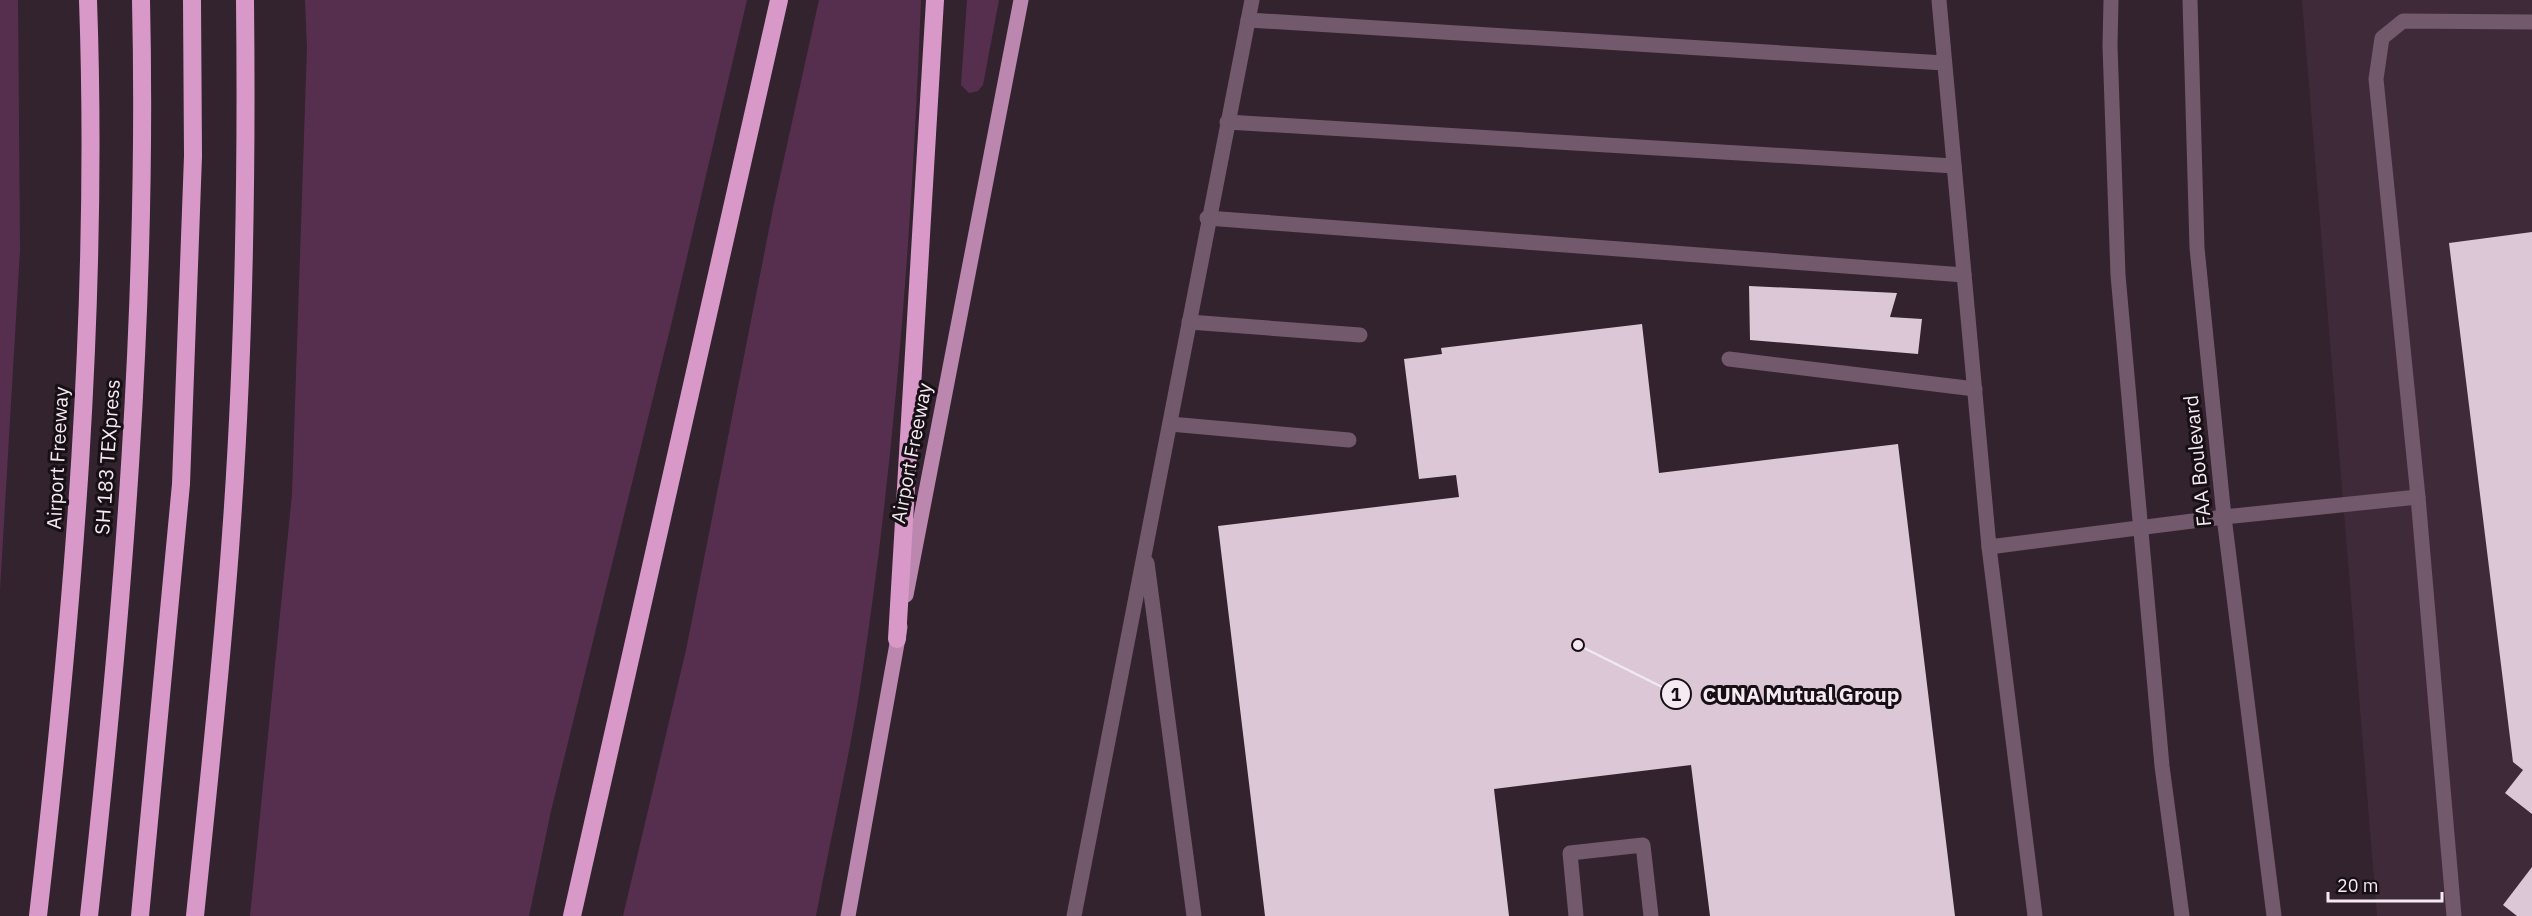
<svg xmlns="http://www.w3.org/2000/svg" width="2532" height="916" font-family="'IBM Plex Sans',sans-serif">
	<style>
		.built { fill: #3f2a3a }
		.green { fill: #572f4e }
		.building { fill: #dcc7d6 }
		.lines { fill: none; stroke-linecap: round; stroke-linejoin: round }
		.minor { stroke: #72596c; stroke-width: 15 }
		.major { stroke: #bb87af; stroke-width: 15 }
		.highway { stroke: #d899c9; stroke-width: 18 }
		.labels { text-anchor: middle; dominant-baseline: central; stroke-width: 6; stroke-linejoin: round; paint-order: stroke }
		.street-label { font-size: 20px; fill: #f5eaf2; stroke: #160f14 }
		.leader { fill: none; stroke: #f5eaf2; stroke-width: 2 }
		.callout-dot { fill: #f5eaf2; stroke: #160f14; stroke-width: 2 }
		.mark-label { font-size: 18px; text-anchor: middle; font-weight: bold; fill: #111 }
		.callout-label { font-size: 21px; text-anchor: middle; font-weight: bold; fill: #f5eaf2; stroke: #160f14; stroke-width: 6; stroke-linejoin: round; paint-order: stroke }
	</style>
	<rect width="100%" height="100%" fill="#32232f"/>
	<path class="built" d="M2302 0H2532V916H2377Z"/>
	<g class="green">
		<path d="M0 0H18L20 250 0 590Z"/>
		<path d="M305 0H747L672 321 551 811 529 916H250L292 494 307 47Z"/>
		<path d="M819 0H921C912 230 895 460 860 688 848 764 830 840 816 916H623L686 650 774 204Z"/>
		<path d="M967 0H999L983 85 978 91 969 93 961 85Z"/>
	</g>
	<g class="building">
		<path d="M2532 232V814L2505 793 2523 770 2513 762 2449 243Z"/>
		<path d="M1749 286 1897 293 1890 317 1922 319 1918 354 1750 340Z"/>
		<path d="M1642 324 1659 473 1898 444 1955 916H1710L1691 765 1494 789 1509 916H1265L1218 526 1459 497 1456 475 1419 479 1404 359 1442 354 1441 348Z"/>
		<path d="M2532 867V916H2517L2503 905Z"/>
	</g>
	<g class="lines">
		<g class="minor">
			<path d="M1939 0 1989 547 2224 517 2418 497"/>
			<path d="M2111 0 2110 46 2118 275 2162 766 2182 916"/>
			<path d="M2190 0 2197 248 2224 517 2274 916"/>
			<path d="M1248 20 1944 63"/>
			<path d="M1227 122 1954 166"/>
			<path d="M1207 218 1964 275"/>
			<path d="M1189 322 1360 335"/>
			<path d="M1729 359 1975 389"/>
			<path d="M1170 424 1349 440"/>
			<path d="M1989 547 2035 916"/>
			<path d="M1147 563 1194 916"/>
			<path d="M1074 916C1133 611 1190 305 1252 0"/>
			<path d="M1576 916 1570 853 1643 845 1651 916"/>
			<path d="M2454 916 2418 497 2376 79 2382 38 2403 21 2532 22"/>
		</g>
		<g class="major">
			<path d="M906 595 1021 0"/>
			<path d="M848 916 900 627"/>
		</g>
		<g class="highway">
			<path d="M897 639 935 0"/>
			<path d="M38 916C73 613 99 306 88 0"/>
			<path d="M89 916C123 612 148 306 141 0"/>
			<path d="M140 916 181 484 193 156 192 0"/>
			<path d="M195 916C208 789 222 662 231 535 244 357 247 178 245 0"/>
			<path d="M572 916 779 0"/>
		</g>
	</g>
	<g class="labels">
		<g class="street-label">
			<text transform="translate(911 453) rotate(-79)">Airport Freeway</text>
			<text transform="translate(107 457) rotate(-86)">SH 183 TEXpress</text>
			<text transform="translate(57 458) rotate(-87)">Airport Freeway</text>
			<text transform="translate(2197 461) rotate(-96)">FAA Boulevard</text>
		</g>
	</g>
	<path class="leader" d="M1578 645L1676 694"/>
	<g class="callout-dot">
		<circle cx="1578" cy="645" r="6"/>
		<circle cx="1676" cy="694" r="15"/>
	</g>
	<g class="mark-label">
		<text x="1676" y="701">1</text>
	</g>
	<g class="callout-label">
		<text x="1801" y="702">CUNA Mutual Group</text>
	</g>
	<path d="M2328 892v9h114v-9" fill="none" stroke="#f5eaf2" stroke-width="3"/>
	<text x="2337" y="892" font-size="18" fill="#f5eaf2" stroke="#160f14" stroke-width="4.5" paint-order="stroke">20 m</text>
</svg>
